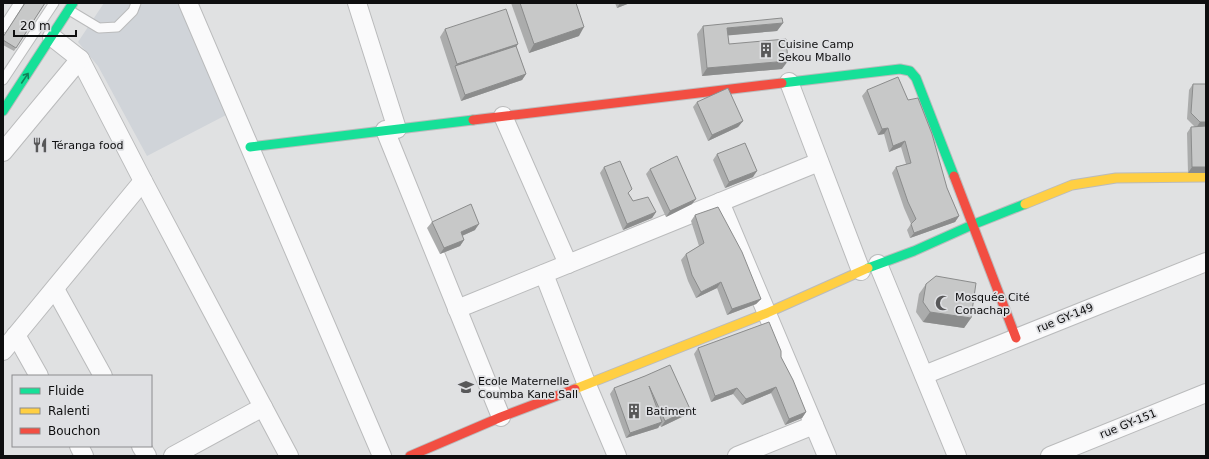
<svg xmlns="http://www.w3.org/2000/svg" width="1209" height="459" font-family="'DejaVu Sans',sans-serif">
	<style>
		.built { fill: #d0d4d9 }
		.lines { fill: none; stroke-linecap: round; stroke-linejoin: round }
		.lane-casing { stroke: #babbbc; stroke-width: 11 }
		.street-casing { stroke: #babbbc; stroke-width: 20 }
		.fast-casing { stroke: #babbbc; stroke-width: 11 }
		.slow-casing { stroke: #babbbc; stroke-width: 11 }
		.jam-casing { stroke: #babbbc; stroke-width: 11 }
		.lane { stroke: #fafafb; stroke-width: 9 }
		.street { stroke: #fafafb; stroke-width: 18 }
		.fast { stroke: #16e098; stroke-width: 9 }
		.slow { stroke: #ffcf43; stroke-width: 9 }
		.jam { stroke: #f24e42; stroke-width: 9 }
		.wall { fill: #abacac }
		.shaded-wall { fill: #8b8c8c }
		.building { fill: #c7c8c8; stroke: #8b8c8c }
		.oneway { stroke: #12825a }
		.labels { text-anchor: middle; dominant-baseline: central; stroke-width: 3.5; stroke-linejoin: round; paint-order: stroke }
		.poi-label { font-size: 11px; fill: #0e0e0f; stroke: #dfe0e3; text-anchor: start }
		.street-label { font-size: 11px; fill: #0e0e0f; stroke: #dfe0e3 }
	</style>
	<rect width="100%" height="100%" fill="#e0e1e2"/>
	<path class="built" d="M104 3H181L228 114 147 156 98 66 78 42Z"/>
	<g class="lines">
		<defs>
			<g id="lane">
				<path d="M69 10 99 28 117 27 133 11 136 3"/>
				<path d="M3 28 19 3"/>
				<path d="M3 80 54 3"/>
			</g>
			<g id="street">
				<path d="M188 3 382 456"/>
				<path d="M357 3 397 129"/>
				<path d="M52 37 80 59 143 181 289 456"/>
				<path d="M789 82 861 271"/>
				<path d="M503 116 568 264"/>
				<path d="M385 130 501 417"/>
				<path d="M3 152 80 59"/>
				<path d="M720 202 827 456"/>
				<path d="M878 264 957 456"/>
				<path d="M544 274 587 385 617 456"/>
				<path d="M55 289 103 376"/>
				<path d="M457 309 819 162"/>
				<path d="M16 335 39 376"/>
				<path d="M3 351 143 181"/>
				<path d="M924 375 1206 262"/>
				<path d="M79 446 84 456"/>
				<path d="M141 446 147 456"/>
				<path d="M173 456 263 407"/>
				<path d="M737 456 814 425"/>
				<path d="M1050 456 1206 393"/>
			</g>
			<g id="fast">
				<path d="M782 83 900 69 910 71 916 78 954 176"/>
				<path d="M3 111 73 3"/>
				<path d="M250 147 473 120"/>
				<path d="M868 268 914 251 972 225 1025 204"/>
			</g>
			<g id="slow">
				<path d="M1025 204 1072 185 1116 178 1206 177"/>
				<path d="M575 389 767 313 868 268"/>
			</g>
			<g id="jam">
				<path d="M473 120 782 83"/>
				<path d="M954 176 1016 338"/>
				<path d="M410 456 501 417 575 389"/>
			</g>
		</defs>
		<use href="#lane" class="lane-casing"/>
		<use href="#street" class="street-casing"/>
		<use href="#fast" class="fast-casing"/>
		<use href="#slow" class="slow-casing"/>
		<use href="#jam" class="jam-casing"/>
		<use href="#lane" class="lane"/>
		<use href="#street" class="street"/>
		<use href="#fast" class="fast"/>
		<use href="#slow" class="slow"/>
		<use href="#jam" class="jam"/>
	</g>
	<g class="wall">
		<path d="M45 3 14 51 3 45V37Z"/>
		<path d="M511 3H576L579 36 529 53Z"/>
		<path d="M615 3H630L617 8Z"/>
		<path d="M783 23 777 31 728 35 729 44 782 69 702 76 697 34 703 26Z"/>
		<path d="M445 29 518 44 516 46 526 74 522 80 461 101 440 37Z"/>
		<path d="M1193 84H1206V173H1188L1187 133 1191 127H1195L1187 119 1189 90Z"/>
		<path d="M867 90 947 188 959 216 955 222 910 238 907 230 911 224 904 208 892 173 896 167 906 164 901 147 889 152 884 134 878 135 862 96Z"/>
		<path d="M697 102 743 121 738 127 708 141 693 107Z"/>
		<path d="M717 154 753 177 725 188 713 160Z"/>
		<path d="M604 167 629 194 633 201 656 212 652 218 623 230 600 173Z"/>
		<path d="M650 169 692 204 666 217 646 174Z"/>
		<path d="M695 215 761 299 756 304 727 315 717 288 696 298 688 281 681 260 686 254 699 246 691 221Z"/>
		<path d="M432 222 475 230 462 236 464 240 460 246 440 254 427 228Z"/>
		<path d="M926 284 971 318 964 328 923 322 916 312 919 294Z"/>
		<path d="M698 348 781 357 806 412 802 418 785 425 771 393 742 405 733 394 711 402 694 354Z"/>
		<path d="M645 376 686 415 661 427 660 425 658 428 626 438 610 394 614 388Z"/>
	</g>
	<g class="shaded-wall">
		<path d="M620 3H630L617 8Z"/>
		<path d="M783 23 777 31 722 36 727 28Z"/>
		<path d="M584 27 579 36 529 53 534 44Z"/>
		<path d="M518 44 512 52 455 66 457 64Z"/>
		<path d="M788 61 782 69 702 76 707 68Z"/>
		<path d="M526 74 522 80 461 101 465 95Z"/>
		<path d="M743 121 738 127 708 141 712 135Z"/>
		<path d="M1200 122H1206V127L1196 128Z"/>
		<path d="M888 128 884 134 878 135 882 129Z"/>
		<path d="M905 141 901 147 889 152 893 146Z"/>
		<path d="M1192 167H1206V173H1188Z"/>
		<path d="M757 171 753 177 725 188 729 182Z"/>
		<path d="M696 199 692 204 666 217 670 211Z"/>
		<path d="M656 212 652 218 623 230 627 224Z"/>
		<path d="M959 216 955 222 910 238 914 233Z"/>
		<path d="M479 224 475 230 457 238 461 232Z"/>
		<path d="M464 240 460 246 440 254 444 248Z"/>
		<path d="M721 282 717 288 696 298 701 292Z"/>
		<path d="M761 299 756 304 727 315 732 309Z"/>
		<path d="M930 312 971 318 964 328 923 322Z"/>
		<path d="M776 387 771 393 742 405 746 399Z"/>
		<path d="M737 388 733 394 711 402 715 396Z"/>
		<path d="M690 409 686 415 661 427 665 421Z"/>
		<path d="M806 412 802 418 785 425 789 419Z"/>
		<path d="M662 422 658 428 626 438 630 433Z"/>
	</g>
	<g class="building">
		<path d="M25 3H45L16 48 3 40V37Z"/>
		<path d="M520 3H576L584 27 534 44Z"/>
		<path d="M506 9 518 44 457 64 445 29Z"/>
		<path d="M782 18 783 23 727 28 729 44 786 39 788 61 707 68 703 26Z"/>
		<path d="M516 46 526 74 465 95 455 66Z"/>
		<path d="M898 77 908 100 918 98 932 134 947 188 959 216 914 233 911 224 916 219 908 202 896 167 911 163 905 141 893 146 888 128 882 129 867 90Z"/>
		<path d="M1193 84H1206V122H1200L1191 113Z"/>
		<path d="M728 88 743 121 712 135 697 102Z"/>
		<path d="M1206 126V167H1192L1191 127Z"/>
		<path d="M745 143 757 171 729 182 717 154Z"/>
		<path d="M677 156 696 199 670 211 650 169Z"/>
		<path d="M620 161 632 189 628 193 633 201 648 197 656 212 627 224 604 167Z"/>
		<path d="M471 204 479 224 461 232 464 240 444 248 432 222Z"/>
		<path d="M718 207 742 252 761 299 732 309 721 282 701 292 692 275 686 254 704 243 695 215Z"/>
		<path d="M936 276 976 283 971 318 930 312 923 302 926 284Z"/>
		<path d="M769 322 781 351V357L793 380 806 412 789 419 776 387 746 399 737 388 715 396 698 348Z"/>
		<path d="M670 365 690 409 665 421 649 386 662 422 630 433 614 388 645 376Z"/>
	</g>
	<defs><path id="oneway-shaft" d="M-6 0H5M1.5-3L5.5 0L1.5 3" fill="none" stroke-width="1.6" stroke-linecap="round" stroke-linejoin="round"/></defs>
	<use class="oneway" href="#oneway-shaft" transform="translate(25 78) rotate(-56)"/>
	<defs>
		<symbol id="building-bare" viewBox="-9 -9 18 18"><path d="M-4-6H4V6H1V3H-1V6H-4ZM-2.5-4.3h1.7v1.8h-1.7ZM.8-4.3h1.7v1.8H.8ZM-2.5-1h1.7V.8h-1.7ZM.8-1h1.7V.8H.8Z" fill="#585859" stroke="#dfe0e3" stroke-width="2.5" paint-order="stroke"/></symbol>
		<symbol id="restaurant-bare" viewBox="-9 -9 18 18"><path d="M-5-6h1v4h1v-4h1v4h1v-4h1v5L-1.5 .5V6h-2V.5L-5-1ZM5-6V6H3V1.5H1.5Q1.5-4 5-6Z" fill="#585859" stroke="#dfe0e3" stroke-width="2.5" paint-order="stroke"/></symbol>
		<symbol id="mosque-bare" viewBox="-9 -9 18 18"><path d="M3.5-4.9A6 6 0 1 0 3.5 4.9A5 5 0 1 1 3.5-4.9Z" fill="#585859" stroke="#dfe0e3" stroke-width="2.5" paint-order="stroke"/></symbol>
		<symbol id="school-bare" viewBox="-9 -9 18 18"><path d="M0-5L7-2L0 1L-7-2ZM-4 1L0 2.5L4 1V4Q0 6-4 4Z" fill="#585859" stroke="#dfe0e3" stroke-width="2.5" paint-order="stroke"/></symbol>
	</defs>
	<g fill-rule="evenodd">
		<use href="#building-bare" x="755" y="39" width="22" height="22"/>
		<use href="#restaurant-bare" x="29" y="134" width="22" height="22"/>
		<use href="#mosque-bare" x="932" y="292" width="22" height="22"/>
		<use href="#school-bare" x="455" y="376" width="22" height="22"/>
		<use href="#building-bare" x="623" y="400" width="22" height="22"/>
	</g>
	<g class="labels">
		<g class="poi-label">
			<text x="778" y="44">Cuisine Camp<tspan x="778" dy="13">Sekou Mballo</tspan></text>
			<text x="52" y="145">Téranga food</text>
			<text x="955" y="297">Mosquée Cité<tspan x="955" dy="13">Conachap</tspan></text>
			<text x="478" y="381">Ecole Maternelle<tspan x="478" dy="13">Coumba Kane Sall</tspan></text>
			<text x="646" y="411">Batiment</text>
		</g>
		<g class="street-label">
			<text transform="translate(1065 318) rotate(-22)">rue GY-149</text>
			<text transform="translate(1128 424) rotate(-22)">rue GY-151</text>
		</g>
	</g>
	<rect width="1209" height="459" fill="none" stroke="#0e0e0f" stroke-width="8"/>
	<rect x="12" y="375" width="140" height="72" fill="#dfe0e3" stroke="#8b8c8e"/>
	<rect x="20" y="388" width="20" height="6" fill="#16e098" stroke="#8b8c8e"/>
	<text x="48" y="395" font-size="12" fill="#0e0e0f">Fluide</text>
	<rect x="20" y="408" width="20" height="6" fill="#ffcf43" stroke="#8b8c8e"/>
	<text x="48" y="415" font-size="12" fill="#0e0e0f">Ralenti</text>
	<rect x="20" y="428" width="20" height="6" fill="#f24e42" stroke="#8b8c8e"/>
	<text x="48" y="435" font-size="12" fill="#0e0e0f">Bouchon</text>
	<path d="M14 30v6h62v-6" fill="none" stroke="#0e0e0f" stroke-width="2"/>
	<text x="20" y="30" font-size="12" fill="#0e0e0f" stroke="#dfe0e3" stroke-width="3" paint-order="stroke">20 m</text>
</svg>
